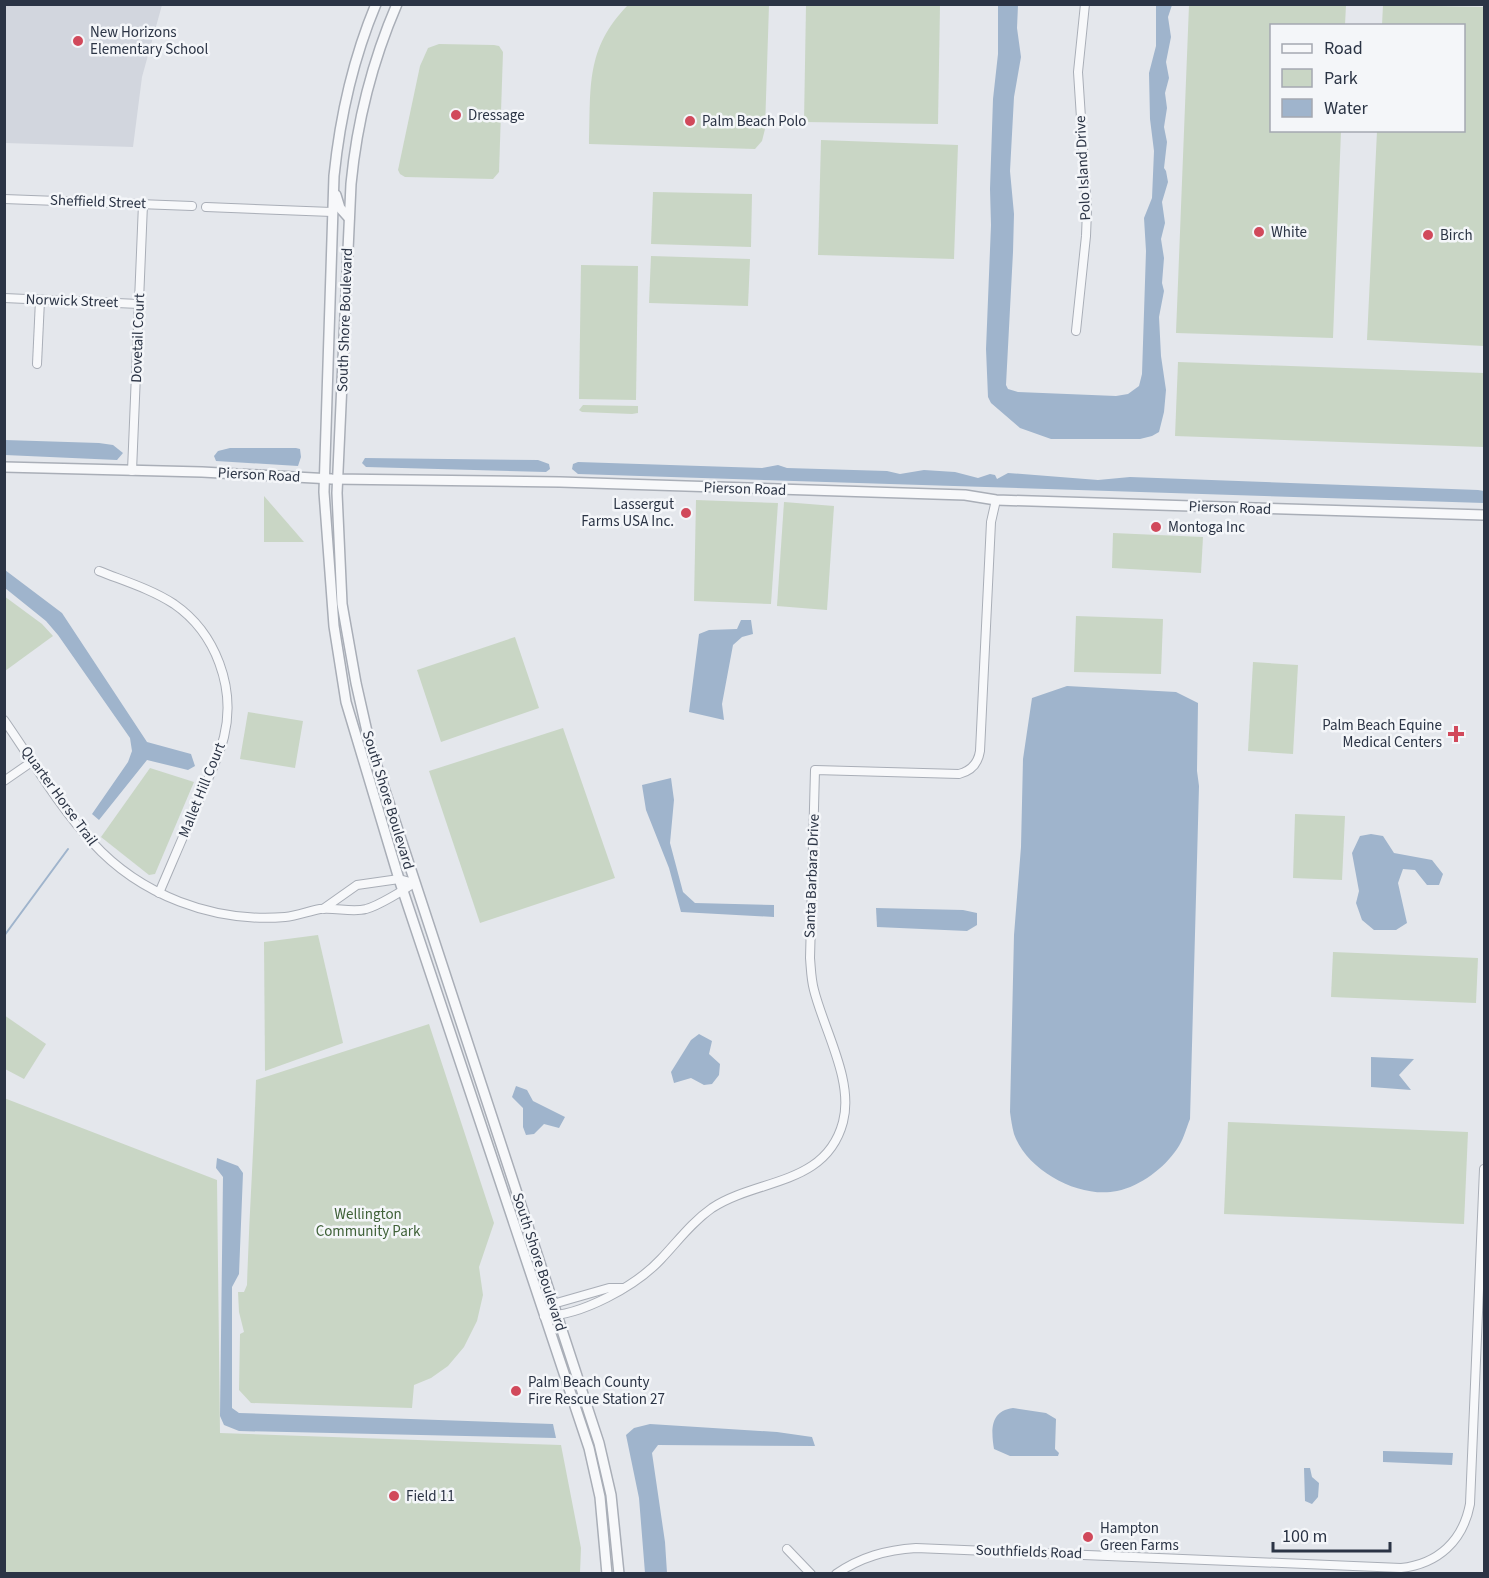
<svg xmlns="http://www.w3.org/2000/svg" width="1489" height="1578" font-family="'Source Sans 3',sans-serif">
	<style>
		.built { fill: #d2d6de }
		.green { fill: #c9d6c5 }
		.water { fill: #9fb4cc }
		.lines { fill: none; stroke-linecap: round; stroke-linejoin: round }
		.stream { stroke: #9fb4cc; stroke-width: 2 }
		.minor-casing { stroke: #a9aeb7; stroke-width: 10 }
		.tertiary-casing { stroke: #a9aeb7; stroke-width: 12 }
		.minor { stroke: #f7f8fa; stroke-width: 8 }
		.tertiary { stroke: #f7f8fa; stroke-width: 9 }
		.poi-dot { fill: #d1495b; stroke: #f4f6f9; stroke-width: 2 }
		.labels { text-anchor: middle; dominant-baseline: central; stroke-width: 5; stroke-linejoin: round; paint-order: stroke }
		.poi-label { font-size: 15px; fill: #2b3445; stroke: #f4f6f9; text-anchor: start }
		.street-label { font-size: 15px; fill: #2b3445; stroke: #f4f6f9 }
		.park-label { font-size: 15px; fill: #3f6138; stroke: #f4f6f9 }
	</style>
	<rect width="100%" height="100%" fill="#e4e7ec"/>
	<path class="built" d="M5 4 162 5 142 77 133 147 5 143Z"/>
	<g class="green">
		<path d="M628 5H769L765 129 762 141 755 149 589 144C591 87 585 49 628 5Z"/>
		<path d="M806 5H940L938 124 804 122Z"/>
		<path d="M1189 5H1346L1345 25 1272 26V130L1341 131 1333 338 1176 333Z"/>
		<path d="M1383 5 1484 7V346L1367 340 1377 131 1464 130V26L1382 25Z"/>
		<path d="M439 44 494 45 499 46 503 52 499 172 493 179 405 177 400 174 398 170 420 66 428 48Z"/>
		<path d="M821 140 958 145 954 259 818 255Z"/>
		<path d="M653 192 752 194 751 247 651 244Z"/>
		<path d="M651 256 750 259 748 306 649 303Z"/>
		<path d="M581 265 638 266 636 400 579 399Z"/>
		<path d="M1178 362 1484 373V447L1175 436Z"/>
		<path d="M583 405 638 406V413L632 414 582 412 579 410Z"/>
		<path d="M264 496 304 542H264Z"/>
		<path d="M696 500 778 503 771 604 694 601Z"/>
		<path d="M784 502 834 506 827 610 777 606Z"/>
		<path d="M1113 533 1203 537 1201 573 1112 568Z"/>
		<path d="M4 596 42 624 53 636 5 671Z"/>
		<path d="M1076 616 1163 619 1161 674 1074 672Z"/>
		<path d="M515 637 539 708 441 742 417 670Z"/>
		<path d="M1253 662 1298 665 1293 754 1248 751Z"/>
		<path d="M248 712 303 721 295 768 240 759Z"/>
		<path d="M563 728 615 878 480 923 429 771Z"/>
		<path d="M150 768 194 782 155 874 149 875 101 837Z"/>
		<path d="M1295 814 1345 816 1342 880 1293 878Z"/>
		<path d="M318 935 343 1043 265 1071 264 942Z"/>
		<path d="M1333 952 1478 958 1476 1003 1331 997Z"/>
		<path d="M4 1015 46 1044 24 1079 5 1069Z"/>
		<path d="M429 1024 494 1223 479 1267 483 1295 477 1321 464 1347 448 1366 431 1378 414 1385 412 1408 251 1403 239 1390 240 1334 244 1332 239 1312 238 1292H244L247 1285C249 1216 254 1148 256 1080Z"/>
		<path d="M4 1098 217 1180 220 1433 561 1445 581 1548 580 1573H5Z"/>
		<path d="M1228 1122 1468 1132 1464 1224 1224 1214Z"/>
	</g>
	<g class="water">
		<path d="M998 5H1018L1017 28 1021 57 1014 97 1010 171 1014 214 1013 252 1006 385 1008 389 1018 392 1116 396 1128 394 1139 386 1142 374 1146 251 1144 218 1152 198 1154 151 1150 119 1149 73 1156 46V5H1172L1168 17 1171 37 1166 62 1169 78 1165 93 1167 108 1164 127 1167 142 1164 168 1166 171 1168 182 1162 202 1165 223 1161 239 1164 258 1162 283 1164 291 1159 317 1161 356 1166 390 1164 412 1159 432 1152 436 1140 439H1051L1020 428 991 403 988 397 986 349 991 225 990 189 993 99 998 54Z"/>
		<path d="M5 440 99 443 113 445 123 453 117 460 5 455Z"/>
		<path d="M230 448H296L300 449 301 457 298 466 216 461 214 456 218 451Z"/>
		<path d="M365 458 538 460 549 464 550 469 546 472 366 467 362 463Z"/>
		<path d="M578 462 762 468 778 465 787 468 887 471 900 474 924 470 955 472 978 478 990 474 995 475 997 479 1008 473 1098 480 1130 477 1478 490 1484 491V503L578 474 572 469 573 464Z"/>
		<path d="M5 570 62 613 147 742 191 754 195 766 188 770 147 760 99 820 92 814 128 762 132 751 130 738 58 635 46 621 5 588Z"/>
		<path d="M741 620H751L753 634 742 637 733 645 722 704 724 720 689 712 699 634 709 630 737 629Z"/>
		<path d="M1067 686 1176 692 1198 703 1197 771 1199 786 1190 1119C1186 1129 1183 1141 1177 1149 1164 1168 1141 1186 1117 1191 1080 1199 1027 1171 1014 1134 1012 1127 1011 1119 1010 1112L1014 935 1021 847 1023 759 1032 698Z"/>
		<path d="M671 778 674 800 670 843 683 892 695 903 774 905V917L681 912 669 868 646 810 642 785Z"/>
		<path d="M1371 834 1383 836 1394 853 1432 860 1443 874 1439 885H1427L1415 870 1403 869 1398 883 1407 923 1396 930H1374L1362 920 1356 903 1359 891 1352 853 1360 836Z"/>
		<path d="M876 908 963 910 977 913V925L967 931 877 927Z"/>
		<path d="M699 1034 712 1041 709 1054 720 1064 719 1075 712 1084 704 1085 691 1078 674 1083 671 1072 691 1040Z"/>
		<path d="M1371 1057 1414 1059 1399 1075 1411 1090 1371 1087Z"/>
		<path d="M516 1086 527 1090 533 1101 565 1117 559 1128 544 1124 534 1134 526 1135 523 1127V1108L512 1097Z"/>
		<path d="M217 1158 238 1166 243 1173 239 1274 232 1287V1408L239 1413 553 1424 556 1438 239 1431 224 1425 220 1416 223 1177 216 1168Z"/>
		<path d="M1013 1408 1046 1413 1056 1419 1055 1449 1059 1453 1058 1456H1010L994 1449C991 1430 990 1411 1013 1408Z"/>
		<path d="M650 1424 777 1432 812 1437 815 1446 658 1445 652 1453 665 1542 667 1573H645L639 1498 626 1435 634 1428Z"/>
		<path d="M1383 1451 1453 1453 1452 1465 1383 1462Z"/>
		<path d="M1304 1468H1310L1312 1477 1319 1483 1318 1497 1312 1504 1305 1501Z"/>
	</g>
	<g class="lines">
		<path class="stream" d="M4 936 68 849"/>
		<defs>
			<g id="minor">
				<path d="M4 199 192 206"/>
				<path d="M206 207 332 212"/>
				<path d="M4 298 139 304"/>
				<path d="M1076 331 1086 236 1087 210 1078 72 1085 4"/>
				<path d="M37 364 40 300"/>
				<path d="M132 471 143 204"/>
				<path d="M99 571C124 581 151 589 174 604 216 633 236 688 224 737 218 760 206 782 197 805 184 834 172 863 159 893"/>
				<path d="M4 720C32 760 59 807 92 842 140 895 213 923 285 917 297 916 309 911 320 909 335 907 352 913 366 909 378 906 404 890 414 883"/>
				<path d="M4 781 33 761"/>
				<path d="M323 909 357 885 399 879 414 883"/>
				<path d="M544 1316C581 1316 636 1286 661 1259 678 1241 692 1222 712 1208 758 1178 826 1186 843 1122 854 1081 824 1030 814 990 811 979 811 969 810 958L815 770 959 774C971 771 978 764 980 751L991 522 996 500"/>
				<path d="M544 1316 553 1304 609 1288H623"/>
				<path d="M787 1549 811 1574"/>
				<path d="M836 1574C861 1557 886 1550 916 1548L1401 1568C1438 1564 1463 1541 1470 1504L1484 1169"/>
			</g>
			<g id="tertiary">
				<path d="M376 4C353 59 340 117 334 176L324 492 334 626 346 702 399 879 589 1448 600 1497 607 1574"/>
				<path d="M397 4C372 62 357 121 351 184L337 493 342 604 356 683 370 745 599 1443 611 1495 619 1574"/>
				<path d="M336 195 340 208 349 218"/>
				<path d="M4 467 202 472 332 479 560 482 965 495 996 500 1484 515"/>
			</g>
		</defs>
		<use href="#minor" class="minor-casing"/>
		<use href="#tertiary" class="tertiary-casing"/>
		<use href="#minor" class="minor"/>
		<use href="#tertiary" class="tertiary"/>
	</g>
	<g class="poi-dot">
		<circle cx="78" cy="41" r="6"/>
		<circle cx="456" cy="115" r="6"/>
		<circle cx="690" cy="121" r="6"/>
		<circle cx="1259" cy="232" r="6"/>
		<circle cx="1428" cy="235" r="6"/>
		<circle cx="686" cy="513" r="6"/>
		<circle cx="1156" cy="527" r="6"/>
		<path d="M1453 725h6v6h6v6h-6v6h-6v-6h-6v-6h6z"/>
		<circle cx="516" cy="1391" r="6"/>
		<circle cx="394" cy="1496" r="6"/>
		<circle cx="1088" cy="1537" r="6"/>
	</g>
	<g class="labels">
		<g class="poi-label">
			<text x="90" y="32">New Horizons<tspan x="90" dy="17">Elementary School</tspan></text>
			<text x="468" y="115">Dressage</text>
			<text x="702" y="121">Palm Beach Polo</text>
			<text x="1271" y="232">White</text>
			<text x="1440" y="235">Birch</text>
			<text x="674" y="504" text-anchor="end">Lassergut<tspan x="674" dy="17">Farms USA Inc.</tspan></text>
			<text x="1168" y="527">Montoga Inc</text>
			<text x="1442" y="725" text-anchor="end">Palm Beach Equine<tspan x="1442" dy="17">Medical Centers</tspan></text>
			<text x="528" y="1382">Palm Beach County<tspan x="528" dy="17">Fire Rescue Station 27</tspan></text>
			<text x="406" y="1496">Field 11</text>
			<text x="1100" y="1528">Hampton<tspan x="1100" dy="17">Green Farms</tspan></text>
		</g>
		<g class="street-label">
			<text transform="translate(1083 168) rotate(-93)">Polo Island Drive</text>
			<text transform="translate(98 202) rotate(2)">Sheffield Street</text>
			<text transform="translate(72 301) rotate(2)">Norwick Street</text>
			<text transform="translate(345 320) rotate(-88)">South Shore Boulevard</text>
			<text transform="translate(138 338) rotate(-88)">Dovetail Court</text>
			<text transform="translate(259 475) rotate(3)">Pierson Road</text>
			<text transform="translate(745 489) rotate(2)">Pierson Road</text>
			<text transform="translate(1230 508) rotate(2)">Pierson Road</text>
			<text transform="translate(202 790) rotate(-68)">Mallet Hill Court</text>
			<text transform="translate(59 796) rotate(54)">Quarter Horse Trail</text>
			<text transform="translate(388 800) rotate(73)">South Shore Boulevard</text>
			<text transform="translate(812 876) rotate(-88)">Santa Barbara Drive</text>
			<text transform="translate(539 1262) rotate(72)">South Shore Boulevard</text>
			<text transform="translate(1029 1552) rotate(2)">Southfields Road</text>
		</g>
		<g class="park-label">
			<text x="368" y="1214">Wellington<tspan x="368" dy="17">Community Park</tspan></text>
		</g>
	</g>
	<rect width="1489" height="1578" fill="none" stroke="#2b3445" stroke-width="12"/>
	<rect x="1270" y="24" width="195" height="108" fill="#f4f6f9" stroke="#a4a8b1" stroke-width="1.5"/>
	<rect x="1282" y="44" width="30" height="9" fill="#f7f8fa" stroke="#a4a8b1" stroke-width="1.5"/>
	<text x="1324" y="54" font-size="18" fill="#2b3445">Road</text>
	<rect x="1282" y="69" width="30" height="18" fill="#c9d6c5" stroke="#a4a8b1" stroke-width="1.5"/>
	<text x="1324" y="84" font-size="18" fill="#2b3445">Park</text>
	<rect x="1282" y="99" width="30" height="18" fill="#9fb4cc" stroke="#a4a8b1" stroke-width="1.5"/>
	<text x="1324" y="114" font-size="18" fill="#2b3445">Water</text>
	<path d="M1273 1542v9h117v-9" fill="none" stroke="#2b3445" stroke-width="3"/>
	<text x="1282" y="1542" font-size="18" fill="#2b3445" stroke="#f4f6f9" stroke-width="4.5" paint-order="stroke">100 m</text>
</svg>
